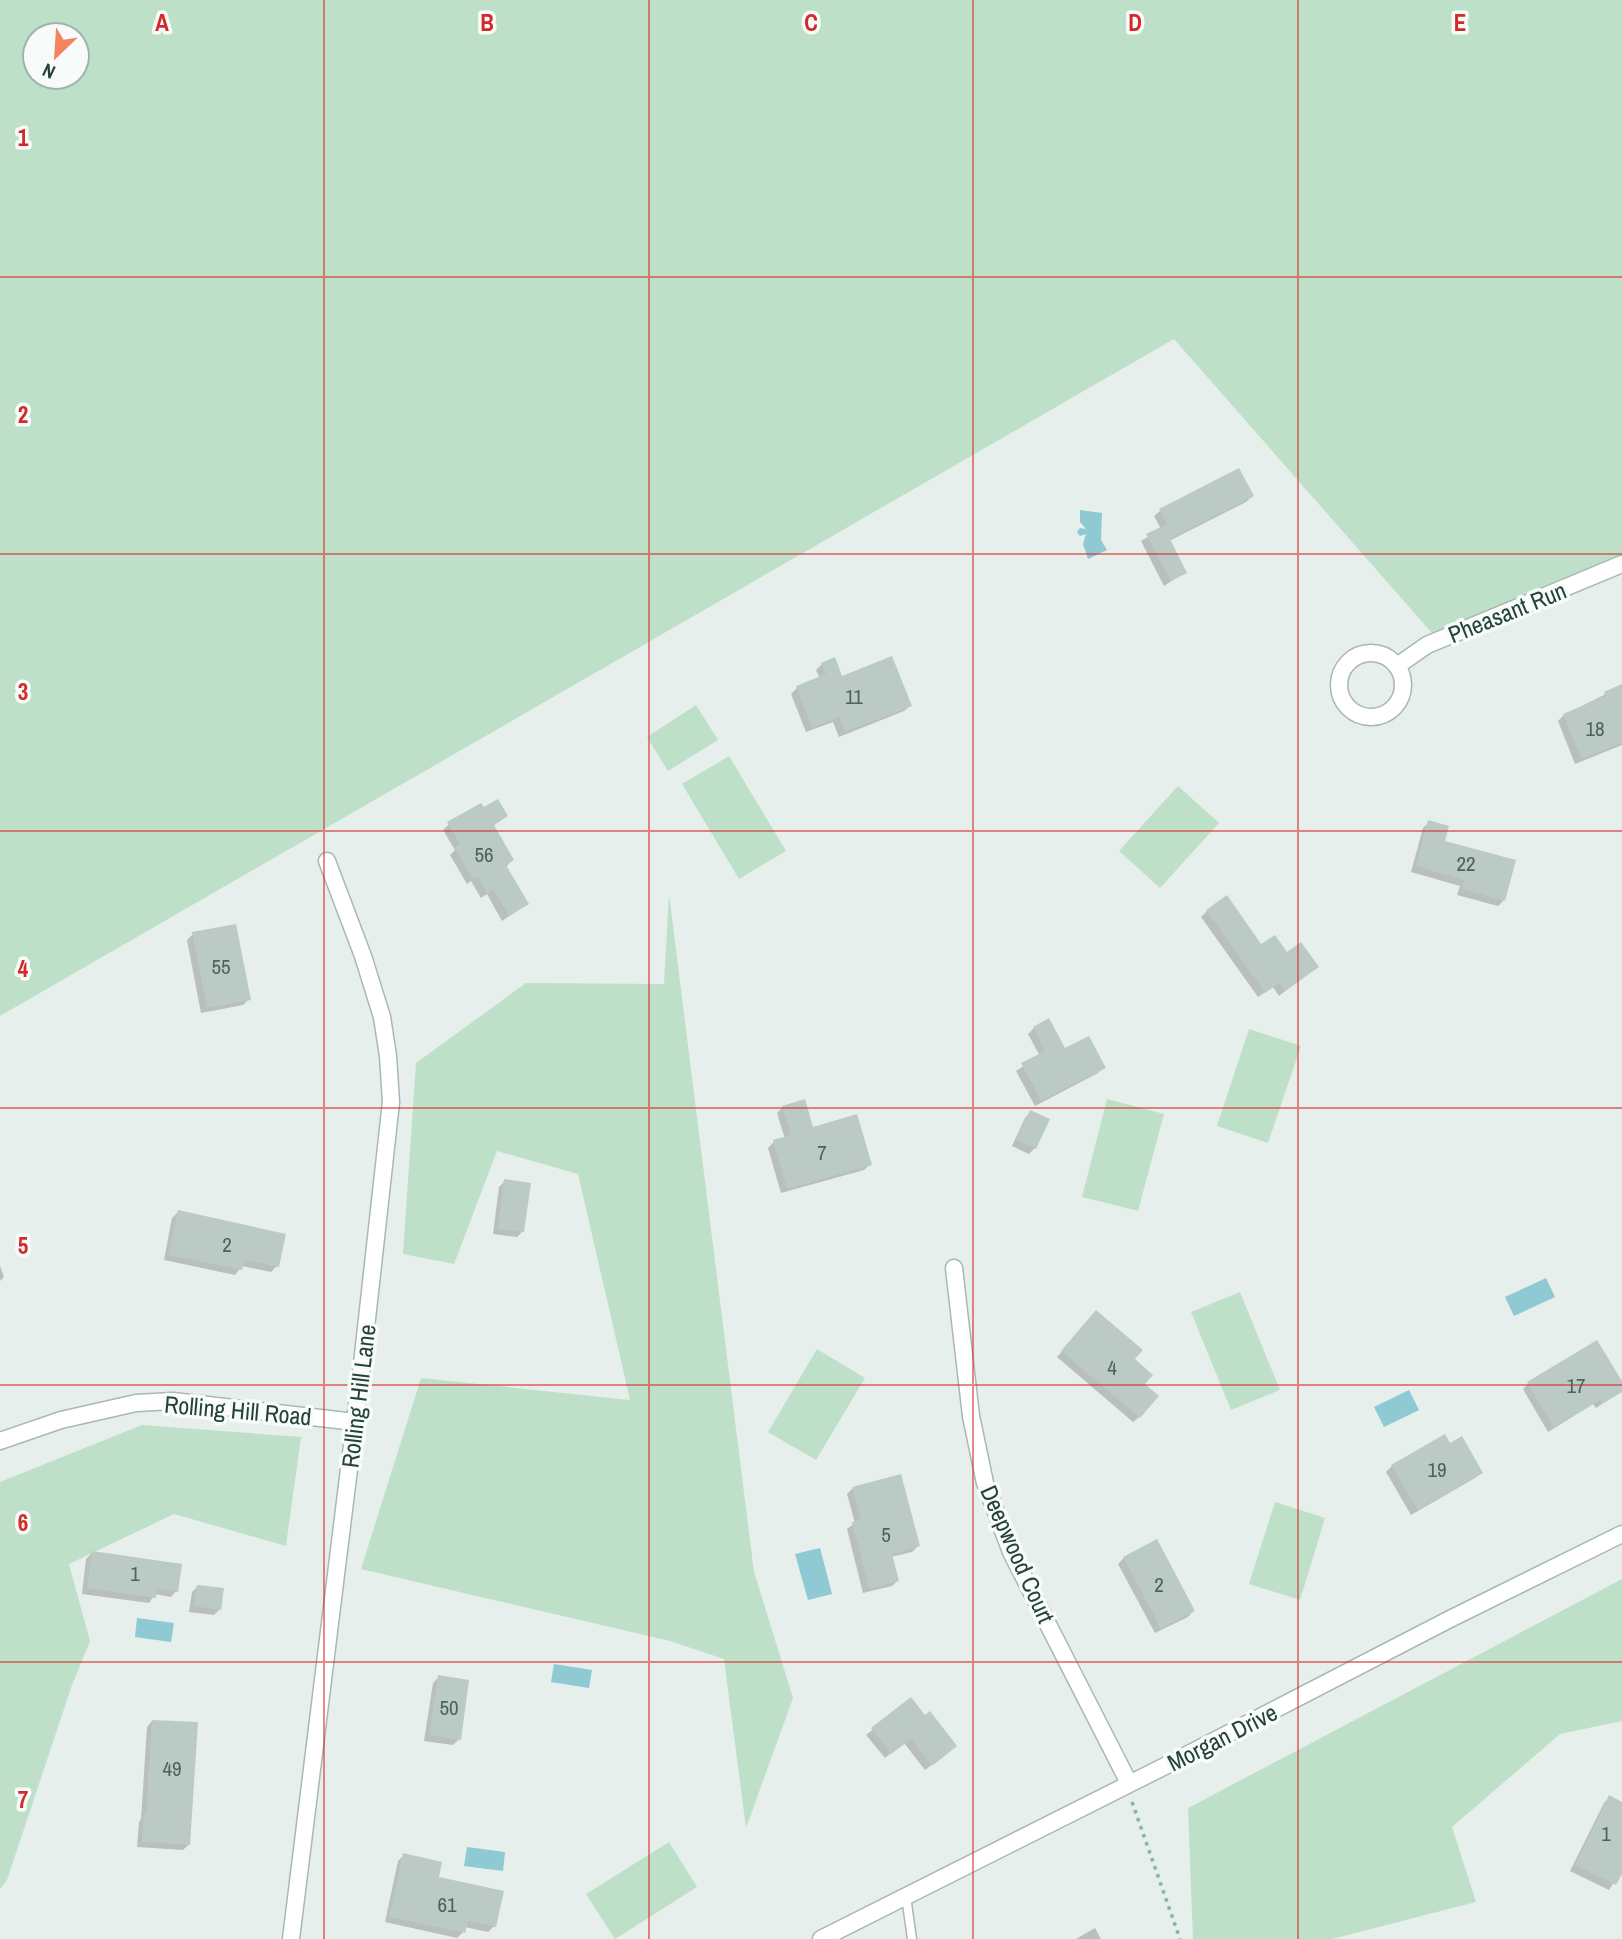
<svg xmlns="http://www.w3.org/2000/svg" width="1622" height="1939" font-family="'Archivo Narrow',sans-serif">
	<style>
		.green { fill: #bfe0c8; fill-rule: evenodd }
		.water { fill: #8ec9d4 }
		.shadow { fill: #0003 }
		.building { fill: #bbcac4 }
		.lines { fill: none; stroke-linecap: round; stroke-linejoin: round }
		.service-casing { stroke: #a8b8b2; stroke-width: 11 }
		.minor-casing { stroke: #a8b8b2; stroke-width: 19 }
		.path { stroke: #86b3a5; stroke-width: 3.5; stroke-dasharray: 3.5 5; stroke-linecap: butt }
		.service { stroke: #fff; stroke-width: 8 }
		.minor { stroke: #fff; stroke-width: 16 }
		.grid { fill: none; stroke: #d62828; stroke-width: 2; stroke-opacity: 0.55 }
		.labels { text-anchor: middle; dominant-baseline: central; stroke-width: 7; stroke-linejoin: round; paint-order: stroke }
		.number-label { font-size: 21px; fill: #4a645c }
		.street-label { font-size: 24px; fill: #24423a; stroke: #f7fbf9 }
		.grid-label { font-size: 23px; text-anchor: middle; font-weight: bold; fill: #d62828; stroke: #f7fbf9; stroke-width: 7; stroke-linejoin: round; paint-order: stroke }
	</style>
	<rect width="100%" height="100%" fill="#e6efeb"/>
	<g class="green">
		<path d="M0 0H1622V564L1438 640 1174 339 0 1016ZM35 35H77V77H35Z"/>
		<path d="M696 705 718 740 668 771 647 737Z"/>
		<path d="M729 756 786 851 739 879 682 784Z"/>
		<path d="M1178 786 1219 823 1160 888 1119 851Z"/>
		<path d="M669 894 754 1572 793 1698 746 1828 724 1659 670 1641 361 1569 421 1378 630 1400 578 1174 497 1151 454 1264 403 1254 416 1063 526 983 664 984Z"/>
		<path d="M1249 1029 1301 1046 1268 1143 1217 1126Z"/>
		<path d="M1107 1099 1164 1114 1138 1211 1082 1197Z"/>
		<path d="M1240 1292 1280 1390 1231 1410 1191 1312Z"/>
		<path d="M817 1349 865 1378 816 1460 768 1432Z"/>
		<path d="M142 1425 301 1437 286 1546 174 1514 69 1564 90 1641 72 1685 7 1880 0 1889V1482Z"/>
		<path d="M1275 1502 1325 1518 1300 1600 1249 1584Z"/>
		<path d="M1622 1579V1721L1560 1734 1452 1827 1476 1902 1332 1939H1193L1188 1808Z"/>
		<path d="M669 1842 697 1887 615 1939 586 1894Z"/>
	</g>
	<g class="water">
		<path d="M1080 510 1102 513 1101 540 1107 550 1088 559 1083 544 1086 534 1080 536 1077 532 1080 528 1086 529 1080 522Z"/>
		<path d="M1546 1278 1555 1297 1514 1316 1505 1297Z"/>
		<path d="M1409 1390 1419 1410 1384 1427 1374 1407Z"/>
		<path d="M820 1548 832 1594 808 1600 795 1554Z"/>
		<path d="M137 1618 174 1623 171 1642 135 1637Z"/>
		<path d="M554 1664 592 1670 589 1688 551 1682Z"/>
		<path d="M467 1847 505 1852 503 1871 464 1866Z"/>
	</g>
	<g class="shadow">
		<path d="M1252 496 1246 502 1169 541 1185 572 1164 586 1141 541 1161 529 1154 516 1160 511Z"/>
		<path d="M822 664 841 678 910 706 904 711 839 737 833 722 806 732 791 694 797 688 820 679 816 670Z"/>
		<path d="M1622 686V745L1575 764 1558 721 1564 715Z"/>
		<path d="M483 810 506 816 493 826 512 860 506 867 527 904 502 921 487 894 481 898 471 881 467 884 450 855 455 850 443 830 449 824Z"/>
		<path d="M1429 822 1443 842 1504 900 1498 906 1457 895 1460 886 1411 872 1423 828Z"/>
		<path d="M1207 911 1261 947 1317 967 1279 996 1273 987 1258 997 1201 917Z"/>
		<path d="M193 934 249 999 243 1005 201 1013 187 940Z"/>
		<path d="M1034 1028 1064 1051 1103 1067 1098 1073 1035 1106 1016 1071 1040 1056 1028 1034Z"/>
		<path d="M783 1107 812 1129 870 1164 864 1170 781 1193 768 1148 774 1142 785 1139 777 1113Z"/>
		<path d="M1031 1112 1048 1120 1035 1148 1029 1154 1012 1146 1025 1118Z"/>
		<path d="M505 1181 523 1231 517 1237 493 1234 499 1187Z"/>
		<path d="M178 1212 277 1266 271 1272 242 1266 235 1275 164 1260 172 1218Z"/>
		<path d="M0 1266 4 1277 0 1281Z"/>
		<path d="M1091 1318 1133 1360 1142 1384 1139 1417 1133 1422 1057 1357Z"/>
		<path d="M1528 1384H1622V1391L1596 1408 1593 1404 1548 1432 1523 1389Z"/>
		<path d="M1392 1466 1481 1472 1475 1478 1411 1515 1386 1472Z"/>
		<path d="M853 1488 918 1546 912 1552 891 1557 898 1580 892 1586 863 1593 847 1529 855 1523 847 1494Z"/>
		<path d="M92 1553 176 1591 171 1597 155 1594 149 1603 82 1594 86 1559Z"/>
		<path d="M1124 1558 1193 1611 1188 1617 1155 1633 1118 1564Z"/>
		<path d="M198 1586 220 1609 214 1615 189 1612 192 1592Z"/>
		<path d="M439 1677 459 1739 453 1745 424 1741 433 1683Z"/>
		<path d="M910 1700 949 1751 925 1770 904 1743 885 1758 866 1735Z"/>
		<path d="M152 1721 189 1844 183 1850 137 1847 139 1822 141 1819 147 1727Z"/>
		<path d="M1610 1797 1622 1803V1870L1609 1890 1570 1871 1604 1803Z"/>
		<path d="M404 1855 436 1878 494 1926 488 1932 465 1927 463 1932 457 1938 385 1922 398 1861Z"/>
		<path d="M1095 1928 1101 1939H1076Z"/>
	</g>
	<g class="building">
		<path d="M1239 468 1254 496 1170 539 1187 573 1171 581 1146 534 1167 524 1159 509Z"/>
		<path d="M892 656 912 706 845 732 839 717 812 728 796 686 826 674 821 663 835 657 842 676Z"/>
		<path d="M1622 684V743L1581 759 1563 714 1606 696 1604 692Z"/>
		<path d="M498 799 508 816 494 825 514 860 506 865 529 904 509 916 493 890 487 893 478 877 473 879 454 848 460 844 447 822 481 803 484 807Z"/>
		<path d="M1428 820 1449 826 1445 841 1516 860 1505 901 1462 889 1464 880 1416 866Z"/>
		<path d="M1227 895 1261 944 1275 935 1287 952 1301 942 1319 967 1285 991 1279 983 1265 993 1206 910Z"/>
		<path d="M236 924 251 1000 207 1008 192 932Z"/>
		<path d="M1049 1018 1065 1048 1089 1036 1106 1068 1041 1101 1021 1063 1045 1051 1033 1027Z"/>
		<path d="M805 1099 813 1127 857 1114 872 1165 787 1189 773 1140 791 1135 782 1106Z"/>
		<path d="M1030 1110 1050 1119 1036 1149 1016 1140Z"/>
		<path d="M504 1179 531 1183 524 1232 498 1229Z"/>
		<path d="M178 1210 286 1234 279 1267 245 1260 242 1270 168 1255Z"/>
		<path d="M1096 1310 1143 1350 1135 1359 1153 1375 1145 1384 1159 1396 1140 1418 1061 1351Z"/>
		<path d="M1597 1340 1622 1381V1392L1602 1404 1600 1400 1554 1427 1527 1382Z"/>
		<path d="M1445 1434 1450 1443 1462 1436 1483 1473 1418 1510 1391 1465Z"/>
		<path d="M901 1474 920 1546 892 1554 899 1581 869 1589 852 1522 861 1519 852 1487Z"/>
		<path d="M1157 1539 1195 1611 1161 1629 1123 1557Z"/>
		<path d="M92 1551 182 1564 178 1592 157 1589 156 1598 87 1588Z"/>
		<path d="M197 1585 224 1588 221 1610 194 1606Z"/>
		<path d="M438 1675 469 1680 461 1740 429 1735Z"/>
		<path d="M911 1697 925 1715 930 1711 957 1746 932 1766 911 1739 891 1754 871 1728Z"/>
		<path d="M152 1720 198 1722 190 1845 142 1842 144 1814H146Z"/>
		<path d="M1609 1795 1622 1802V1874L1616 1885 1575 1865Z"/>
		<path d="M403 1853 442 1862 439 1877 504 1891 496 1927 468 1921 465 1933 389 1917Z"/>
	</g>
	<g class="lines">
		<defs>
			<path id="service" d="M906 1896 912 1939"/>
			<g id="minor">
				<circle cx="1371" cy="685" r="32"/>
				<path d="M1397 666 1427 645 1622 564"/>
				<path d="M954 1268 971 1416 985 1483 1011 1552 1129 1783"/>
				<path d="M0 1441 61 1420 136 1403 173 1401 355 1422"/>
				<path d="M291 1939 362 1364 391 1102 388 1056 382 1017 363 956 327 861"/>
				<path d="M821 1939 1181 1758 1450 1619 1622 1534"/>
			</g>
		</defs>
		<use href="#service" class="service-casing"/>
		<use href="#minor" class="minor-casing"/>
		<path class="path" d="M1132 1802 1180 1939"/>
		<use href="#service" class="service"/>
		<use href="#minor" class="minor"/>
	</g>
	<path class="grid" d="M324 0V1939M649 0V1939M973 0V1939M1298 0V1939M0 277H1622M0 554H1622M0 831H1622M0 1108H1622M0 1385H1622M0 1662H1622"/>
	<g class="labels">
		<g class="number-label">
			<text x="854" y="696">11</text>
			<text x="1595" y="728">18</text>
			<text x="484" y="854">56</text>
			<text x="1466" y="863">22</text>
			<text x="221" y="966">55</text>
			<text x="822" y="1152">7</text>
			<text x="227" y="1244">2</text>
			<text x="1112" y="1367">4</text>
			<text x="1576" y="1385">17</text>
			<text x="1437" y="1469">19</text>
			<text x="886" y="1534">5</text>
			<text x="135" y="1573">1</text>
			<text x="1159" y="1584">2</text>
			<text x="449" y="1707">50</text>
			<text x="172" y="1768">49</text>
			<text x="1606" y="1833">1</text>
			<text x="447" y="1904">61</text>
		</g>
		<g class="street-label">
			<text transform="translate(1507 612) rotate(-22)">Pheasant Run</text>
			<text transform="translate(358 1396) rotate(-83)">Rolling Hill Lane</text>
			<text transform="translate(238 1410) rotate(5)">Rolling Hill Road</text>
			<text transform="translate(1018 1554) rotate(66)">Deepwood Court</text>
			<text transform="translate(1222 1737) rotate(-27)">Morgan Drive</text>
		</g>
	</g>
	<g class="grid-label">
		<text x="162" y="31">A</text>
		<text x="487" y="31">B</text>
		<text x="811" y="31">C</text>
		<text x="1135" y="31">D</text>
		<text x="1460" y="31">E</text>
		<text x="23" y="146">1</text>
		<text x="23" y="423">2</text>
		<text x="23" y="700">3</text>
		<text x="23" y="977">4</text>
		<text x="23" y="1254">5</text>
		<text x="23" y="1531">6</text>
		<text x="23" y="1808">7</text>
	</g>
	<g transform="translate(56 56) rotate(205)"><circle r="33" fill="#f7fbf9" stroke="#a3b1ad" stroke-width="2"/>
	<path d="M0-5L12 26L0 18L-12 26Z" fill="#f4845f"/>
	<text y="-10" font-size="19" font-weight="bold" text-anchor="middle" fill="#24423a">N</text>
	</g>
</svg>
